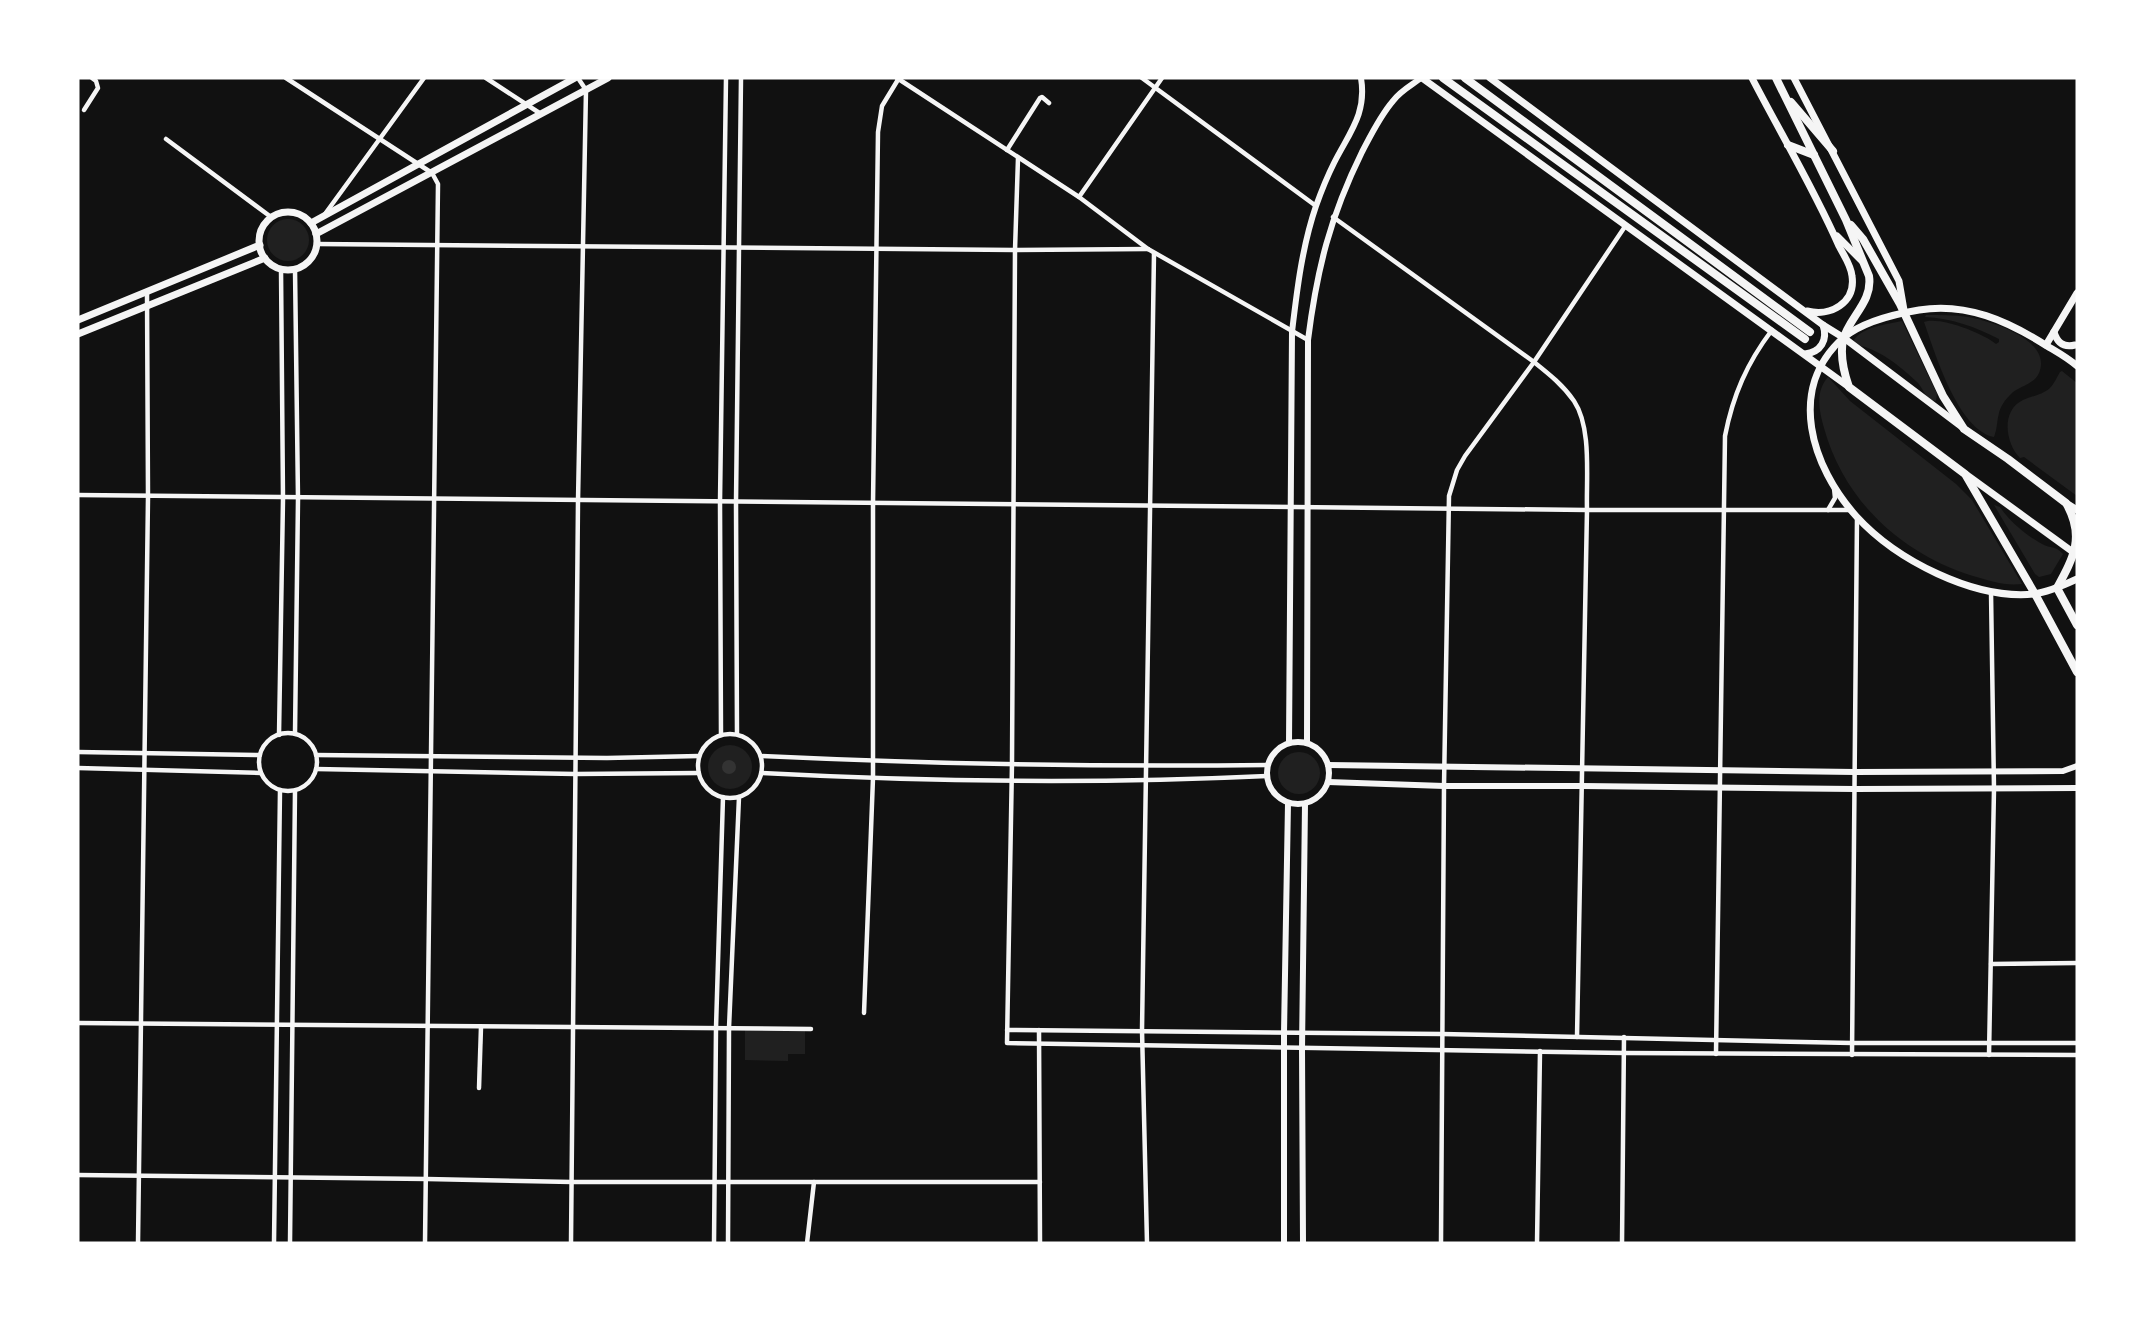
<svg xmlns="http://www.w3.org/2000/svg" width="2155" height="1321" font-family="'PT Sans Narrow',sans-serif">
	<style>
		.green { fill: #202020 }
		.water { fill: #333 }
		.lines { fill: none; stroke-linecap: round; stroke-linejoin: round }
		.minor { stroke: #f5f5f5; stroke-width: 4.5 }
		.tertiary { stroke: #f5f5f5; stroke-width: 6 }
		.secondary { stroke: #f5f5f5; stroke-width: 7 }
		.primary { stroke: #f5f5f5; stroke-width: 8 }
	</style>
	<rect width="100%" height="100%" fill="#111"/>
	<g class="green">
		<circle cx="288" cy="240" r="21"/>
		<path d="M1926 315C1939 315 1954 315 1968 317 1991 321 2053 340 2039 373 2034 385 2018 386 2010 395 1994 411 2000 422 1994 437 1958 430 1935 353 1924 322 1939 316 1983 333 1996 344L1999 342V339C1976 327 1951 318 1925 317Z"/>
		<path d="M1902 321 1937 394 1936 401C1925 400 1924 389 1917 382 1900 366 1879 349 1857 345L1854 340C1862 327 1888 324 1902 321Z"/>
		<path d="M2062 371 2077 383V496L2024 457 2020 458C2006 444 2000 411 2023 400 2032 396 2042 395 2050 388 2054 384 2057 377 2060 372Z"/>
		<path d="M1828 377 1850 401 1956 484 1972 500 2022 584C2005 586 1990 581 1973 576 1902 554 1844 501 1824 428 1819 410 1815 392 1828 377Z"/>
		<path d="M1994 505 2000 507C2010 522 2026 535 2042 544 2051 549 2055 545 2063 554L2051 574 2039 577 2035 574Z"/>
		<circle cx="730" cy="767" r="22"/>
		<circle cx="1299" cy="773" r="21"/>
		<path d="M745 1030 805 1031V1054H788V1061L745 1060Z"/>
	</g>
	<circle class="water" cx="729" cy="767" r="7"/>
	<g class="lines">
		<g class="minor">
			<path d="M286 78 432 173 438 184 425 1243"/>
			<path d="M486 78 541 114"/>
			<path d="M897 78 1079 197 1148 249 1308 340"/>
			<path d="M1142 78 1316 206"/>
			<path d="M84 110 98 88 96 81 92 78"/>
			<path d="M166 139 271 217"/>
			<path d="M1007 150 1040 98 1042 97 1049 103"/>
			<path d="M1018 158 1015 250 1012 763 1007 1043 1624 1053 2077 1055"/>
			<path d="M1079 197 1162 78"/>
			<path d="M325 214 424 78"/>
			<path d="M1333 217 1534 362C1549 374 1563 385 1574 401 1592 428 1586 478 1587 510L1577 1037"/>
			<path d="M317 244 1015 250 1148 249"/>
			<path d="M295 269 298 499 295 734"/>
			<path d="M78 495 1587 510H1851"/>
			<path d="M1828 510 1835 498 1834 488"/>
			<circle cx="288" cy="762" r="29"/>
			<circle cx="730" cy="766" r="32"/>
			<path d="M737 734 736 502 741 78"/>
			<path d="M279 735 283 499 281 269"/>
			<path d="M721 735 720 502 726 78"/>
			<path d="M78 752 260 755"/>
			<path d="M316 755 607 758 699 756"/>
			<path d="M761 756C930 764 1099 767 1268 765"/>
			<path d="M78 768 261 773"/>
			<path d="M316 769 575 774 699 773"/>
			<path d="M761 773C930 782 1098 784 1267 776"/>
			<path d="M1991 964 2077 963"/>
			<path d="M864 1013 873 778V503L878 132 882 106 899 78"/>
			<path d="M78 1023 811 1029"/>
			<path d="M1007 1030 1442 1034 1852 1043H2077"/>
			<path d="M1039 1030 1040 1243"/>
			<path d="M1716 1054 1725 436C1733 395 1747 363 1772 330"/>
			<path d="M1852 1055 1857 518"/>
			<path d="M1989 1055 1994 789 1991 592"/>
			<path d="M479 1088 481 1027"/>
			<path d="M78 1175 427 1179 572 1182H1040"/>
			<path d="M138 1243 148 497 147 292"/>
			<path d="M274 1243 280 790"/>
			<path d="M290 1243 295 791"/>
			<path d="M571 1243 578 501 586 90 578 78"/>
			<path d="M714 1243 716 1028 723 797"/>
			<path d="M728 1243 729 1028 739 797"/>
			<path d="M807 1243 814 1182"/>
			<path d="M1147 1243 1142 1030 1154 253"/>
			<path d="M1441 1243 1444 786 1449 496 1457 470 1465 456 1534 362 1626 225"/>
			<path d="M1537 1243 1540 1051"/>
			<path d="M1622 1243 1624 1037"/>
		</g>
		<g class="tertiary">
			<circle cx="1298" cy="773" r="31"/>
			<path d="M1289 743 1292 332C1297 290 1302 247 1316 206 1321 192 1327 177 1334 163 1349 133 1367 114 1361 78"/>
			<path d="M1307 743 1308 340C1317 269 1330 217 1362 152 1371 135 1380 116 1393 101 1400 91 1412 85 1421 78"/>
			<path d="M1328 765 1855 772 2063 771 2077 766"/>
			<path d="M1328 782 1444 786H1583L1855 789 2077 788"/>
			<path d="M1284 1243V1033L1288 803"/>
			<path d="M1303 1243 1302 1049 1305 804"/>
		</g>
		<g class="secondary">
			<path d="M1422 78 1849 387"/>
			<path d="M1490 78 1823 325 1844 338 1962 427"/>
			<path d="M1752 78C1781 134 1814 189 1839 246 1844 256 1851 265 1852 276 1856 303 1830 317 1807 311"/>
			<path d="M1794 78 1899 281 1904 310"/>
			<circle cx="288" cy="241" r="29"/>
			<path d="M311 223 575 78"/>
			<path d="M316 234 608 78"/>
			<path d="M1837 236 1861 260"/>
			<path d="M78 320 260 245"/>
			<path d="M2054 332C2057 342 2063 348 2075 345"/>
			<path d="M78 334 265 258"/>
			<path d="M2046 345 2077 293"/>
			<path d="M1805 354C1821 352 1828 340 1823 325"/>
			<path d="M2077 366C2068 358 2057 352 2047 346 2008 321 1966 302 1919 310 1895 314 1862 322 1843 338 1786 389 1812 467 1856 516 1896 560 1974 600 2034 594 2049 592 2064 585 2077 579"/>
			<path d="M1967 475 2077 555"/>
			<path d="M2066 503 2077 510"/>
		</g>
		<g class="primary">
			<path d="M1443 78 1805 339"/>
			<path d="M1465 78 1810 332"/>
			<path d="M1776 78 1846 220 1869 276C1873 302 1849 317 1843 340 1840 355 1844 373 1849 387L1965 474 2035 594 2077 672"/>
			<path d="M1791 102 1833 151"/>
			<path d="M1788 145 1814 155"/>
			<path d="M1851 225 1863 239 1900 304 1943 396 1964 429 2008 459 2066 503C2085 536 2074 557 2057 588L2077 625"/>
		</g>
	</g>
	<rect width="2155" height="1321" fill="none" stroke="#ffffff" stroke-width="159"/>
</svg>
